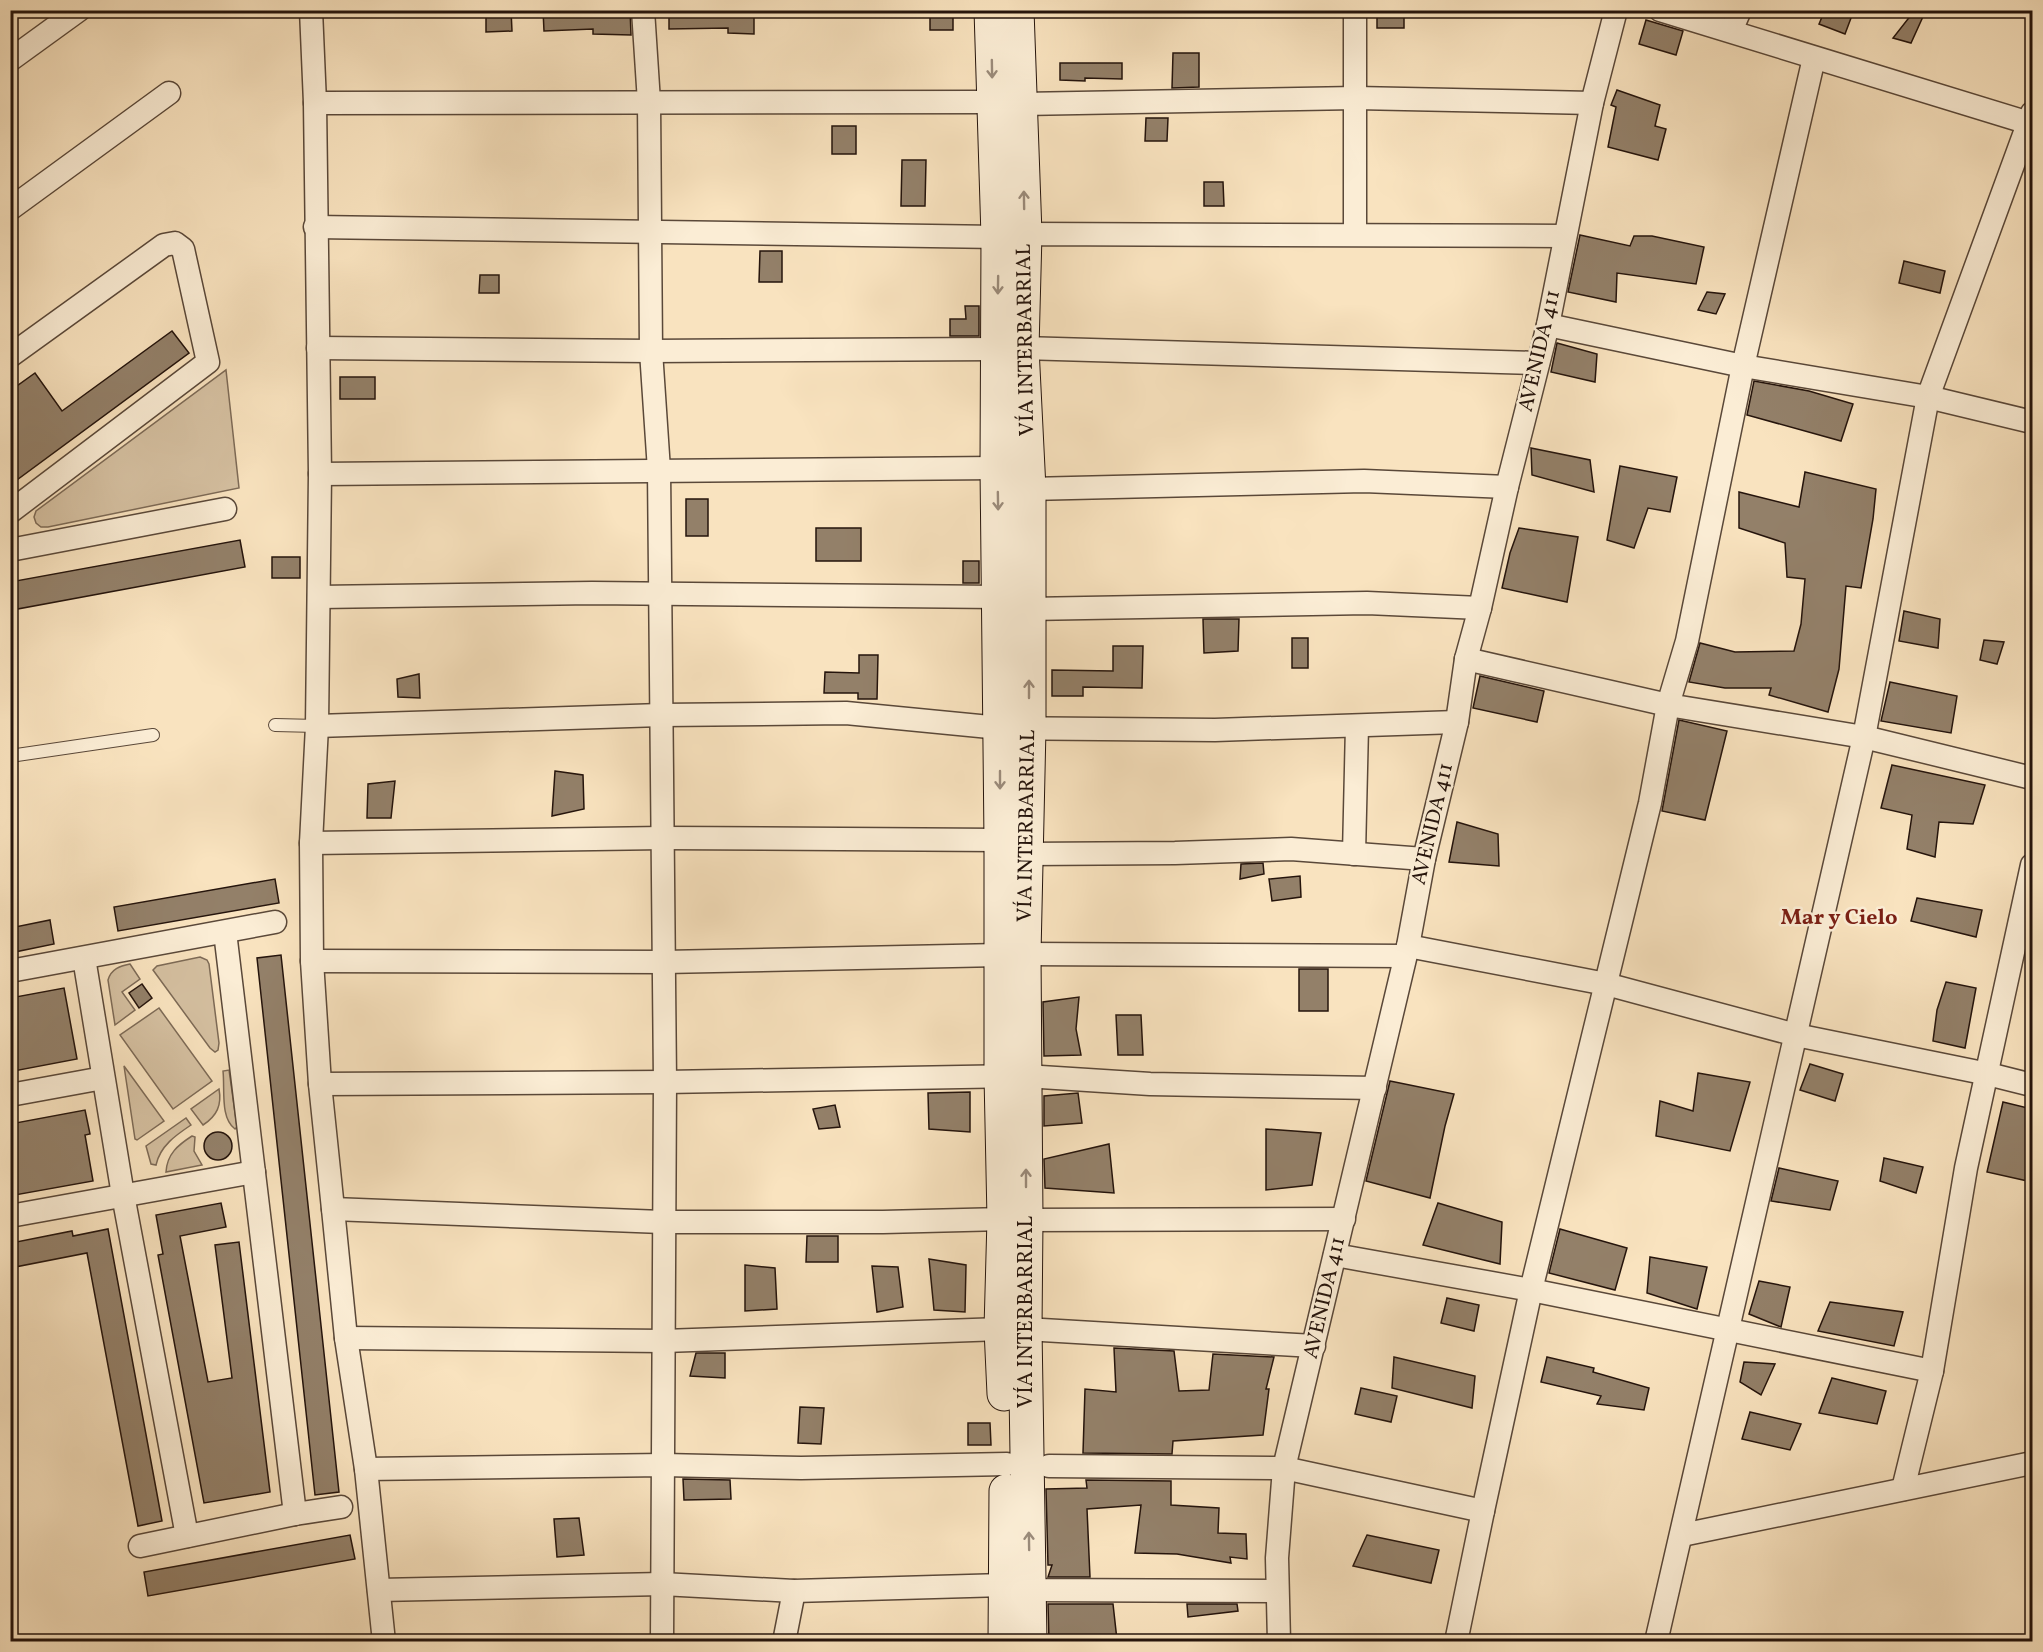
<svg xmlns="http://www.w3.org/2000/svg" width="2043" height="1652" font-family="Vollkorn,serif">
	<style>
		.green { fill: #d5c0a1; stroke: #7d6a56; stroke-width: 1.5 }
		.building { fill: #938069; stroke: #25140c; stroke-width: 1.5 }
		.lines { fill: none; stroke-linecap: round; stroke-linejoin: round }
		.lane-casing { stroke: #5a4839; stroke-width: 14 }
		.street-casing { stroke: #5a4839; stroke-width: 25 }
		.secondary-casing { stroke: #25140c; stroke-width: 35 }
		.lane { stroke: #fbedd5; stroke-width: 12 }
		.street { stroke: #fbedd5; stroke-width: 22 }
		.secondary { stroke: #fbedd5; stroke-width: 33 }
		.oneway { stroke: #9b8b7b }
		.labels { text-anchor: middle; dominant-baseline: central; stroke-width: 5; stroke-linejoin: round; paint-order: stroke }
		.street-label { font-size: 21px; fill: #25140c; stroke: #fbedd5 }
		.neighbourhood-label { font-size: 22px; font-weight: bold; fill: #7a1f14; stroke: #fbedd5 }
	</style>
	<rect width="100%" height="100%" fill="#f9e3bf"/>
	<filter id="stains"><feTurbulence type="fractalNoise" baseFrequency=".00333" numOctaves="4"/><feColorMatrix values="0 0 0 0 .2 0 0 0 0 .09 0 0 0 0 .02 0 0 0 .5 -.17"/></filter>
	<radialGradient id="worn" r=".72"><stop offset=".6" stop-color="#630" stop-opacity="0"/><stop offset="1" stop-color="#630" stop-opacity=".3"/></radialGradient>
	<g class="green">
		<path d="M226 370 239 488 48 527H41L36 523 34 517 36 511Z"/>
		<path d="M200 957 207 960 209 964 219 1043 218 1050 215 1052 210 1048 153 970 157 966Z"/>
		<path d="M130 964 140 979 122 992 135 1010 115 1025 108 980C111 969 120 966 130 964Z"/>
		<path d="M159 1008 212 1081 173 1109 120 1035Z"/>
		<path d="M124 1066 164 1121 137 1140 135 1139Z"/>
		<path d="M229 1070 237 1127 235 1129C220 1118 225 1090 223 1071Z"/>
		<path d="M219 1089C222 1105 217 1116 203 1125L191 1109Z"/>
		<path d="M186 1118 191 1125C176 1135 160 1146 156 1165L151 1164 146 1146Z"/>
		<path d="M192 1136 195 1137 194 1151 202 1165 166 1172C167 1154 178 1145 192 1136Z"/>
	</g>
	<g class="building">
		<path d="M486 10H511L512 31 486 32Z"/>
		<path d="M543 10H630L631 35 593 34V29L544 31Z"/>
		<path d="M669 10H754V34L728 33V28L669 29Z"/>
		<rect x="930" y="10" width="23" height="20"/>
		<rect x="1377" y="10" width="27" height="18"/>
		<path d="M1825 10H1854L1845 34 1819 24Z"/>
		<path d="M1915 10H1926L1911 43 1893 38Z"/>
		<path d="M1646 20 1683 31 1676 55 1639 44Z"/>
		<path d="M1173 53H1199V87L1172 88Z"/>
		<path d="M1060 63H1122V79L1085 78V81L1060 80Z"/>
		<path d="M1617 90 1660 105 1655 126 1666 129 1658 160 1608 147 1616 107 1611 105Z"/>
		<path d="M1146 118H1168L1167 141H1145Z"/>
		<rect x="832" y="126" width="24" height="28"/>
		<path d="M902 160H926L925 206H901Z"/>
		<path d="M1204 182H1223L1224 206H1204Z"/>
		<path d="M1580 235 1630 246 1634 236H1652L1704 247 1696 284 1617 273 1616 302 1568 292Z"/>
		<path d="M760 251H782V282H759Z"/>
		<path d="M1904 261 1945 271 1940 293 1899 283Z"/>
		<path d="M480 275H499V293H479Z"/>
		<path d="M1707 292 1725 294 1716 314 1698 310Z"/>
		<path d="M965 306H979V336H950V319H966Z"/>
		<path d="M172 331 189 353 10 485V391L35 373 62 411Z"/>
		<path d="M1557 343 1597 354 1595 382 1551 372Z"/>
		<rect x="340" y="377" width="35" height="22"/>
		<path d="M1754 381 1809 391 1853 404 1841 441 1747 415Z"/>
		<path d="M1531 448 1590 460 1594 492 1532 475Z"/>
		<path d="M1620 466 1677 477 1670 512 1648 508 1634 548 1607 540Z"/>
		<path d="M1805 472 1876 489 1873 519 1861 588 1846 586 1839 669 1828 712 1769 695 1771 688H1725L1689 682 1700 643 1735 652 1794 651 1801 624 1805 579 1787 577 1785 543 1739 528V492L1799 507Z"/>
		<rect x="686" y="499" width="22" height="37"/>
		<rect x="816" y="528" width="45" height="33"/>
		<path d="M1519 528 1578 537 1567 602 1502 588 1510 553Z"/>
		<path d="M240 540 245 567 12 610 10 582Z"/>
		<rect x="272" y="557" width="28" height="21"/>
		<rect x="963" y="561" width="16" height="22"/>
		<path d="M1904 611 1940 619 1938 648 1899 641Z"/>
		<path d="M1203 619H1239L1238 651 1204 653Z"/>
		<rect x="1292" y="638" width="16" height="30"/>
		<path d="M1984 640 2004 642 1997 664 1980 660Z"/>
		<path d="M1113 646H1143L1142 688 1083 687V696H1052V670L1113 671Z"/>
		<path d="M859 655H878L877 699H858V693H824L825 672 859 673Z"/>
		<path d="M419 674 420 698 398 697 397 679Z"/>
		<path d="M1480 676 1544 691 1537 722 1473 708Z"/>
		<path d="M1890 682 1957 696 1951 733 1881 721Z"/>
		<path d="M1679 720 1727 731 1705 820 1662 811Z"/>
		<path d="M1892 765 1985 785 1973 824 1939 822 1935 857 1907 849 1912 815 1881 808Z"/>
		<path d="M555 771 583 775 584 809 552 816Z"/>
		<path d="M395 781 391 818H367L368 784Z"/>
		<path d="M1457 822 1498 834 1499 866 1449 862Z"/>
		<path d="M1263 863 1264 874 1240 879 1241 864Z"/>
		<path d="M1300 876 1301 897 1272 901 1269 879Z"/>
		<path d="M275 879 279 903 118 931 114 907Z"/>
		<path d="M1917 898 1982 910 1976 937 1911 921Z"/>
		<path d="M50 920 54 944 10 953V928Z"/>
		<path d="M281 955 339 1492 315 1495 257 958Z"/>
		<rect x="1299" y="969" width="29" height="42"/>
		<path d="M1946 982 1976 988 1965 1048 1933 1041 1937 1010Z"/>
		<path d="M142 984 152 998 139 1008 129 993Z"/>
		<path d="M64 988 77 1059 14 1071 10 1053V998Z"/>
		<path d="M1079 997 1076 1029 1081 1055 1044 1056 1043 1002Z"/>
		<path d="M1116 1015H1141L1143 1055H1118Z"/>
		<path d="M1810 1064 1843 1074 1835 1101 1800 1090Z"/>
		<path d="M1698 1073 1750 1082 1730 1151 1656 1136 1660 1101 1693 1111Z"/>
		<path d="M1390 1081 1454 1094 1445 1126 1430 1198 1366 1181Z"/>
		<path d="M970 1092V1132L929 1129 928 1093Z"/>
		<path d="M1078 1093 1082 1123 1044 1126V1096Z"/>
		<path d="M2003 1102 2032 1109V1182L1987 1172Z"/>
		<path d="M835 1105 840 1127 819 1129 813 1109Z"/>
		<path d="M85 1110 90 1134 85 1135 93 1181 15 1195 10 1170V1124Z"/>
		<path d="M1266 1129 1321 1133 1312 1185 1266 1190Z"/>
		<circle cx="218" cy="1146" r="14"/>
		<path d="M1109 1144 1114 1193 1045 1188 1044 1159Z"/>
		<path d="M1884 1158 1923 1167 1916 1193 1880 1181Z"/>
		<path d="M1779 1168 1838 1181 1830 1210 1771 1201Z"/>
		<path d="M221 1203 226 1227 180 1236 208 1382 232 1378 215 1245 239 1242 270 1492 204 1503 158 1255 163 1254 156 1215Z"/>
		<path d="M1438 1203 1502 1222 1500 1264 1423 1245Z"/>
		<path d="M108 1229 162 1521 138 1526 87 1253 15 1267 11 1243 72 1231 73 1236Z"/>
		<path d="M1560 1229 1627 1248 1615 1290 1549 1273Z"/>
		<path d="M807 1236H838V1262H806Z"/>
		<path d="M1650 1257 1707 1267 1697 1309 1647 1293Z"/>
		<path d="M929 1259 966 1265 965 1312 934 1310Z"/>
		<path d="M745 1265 775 1268 777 1309 745 1311Z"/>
		<path d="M872 1266 898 1267 903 1307 877 1312Z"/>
		<path d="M1759 1281 1790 1287 1781 1327 1749 1314Z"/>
		<path d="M1447 1298 1479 1305 1474 1331 1441 1323Z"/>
		<path d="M1830 1302 1903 1312 1894 1346 1818 1331Z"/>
		<path d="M1114 1348 1174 1351 1179 1391 1209 1390 1213 1354 1274 1357 1266 1389H1269L1263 1435 1173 1441 1172 1454 1083 1453 1085 1389 1116 1392Z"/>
		<path d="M696 1353H725V1378L690 1376Z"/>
		<path d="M1394 1357 1475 1376 1472 1408 1392 1388Z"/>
		<path d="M1547 1357 1594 1368 1593 1372 1649 1388 1644 1410 1597 1404 1601 1396 1541 1382Z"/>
		<path d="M1744 1362 1775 1364 1761 1395 1740 1382Z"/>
		<path d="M1832 1378 1886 1391 1877 1424 1819 1413Z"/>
		<path d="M1361 1388 1397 1396 1391 1422 1355 1414Z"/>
		<path d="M800 1407 824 1408 821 1444 798 1443Z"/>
		<path d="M1750 1412 1801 1424 1790 1450 1742 1439Z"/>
		<path d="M968 1423H990L991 1445H968Z"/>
		<path d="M683 1479 730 1480 731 1499 684 1500Z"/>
		<path d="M1086 1480 1171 1481V1505L1219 1508 1218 1533 1246 1534 1247 1559 1230 1557 1231 1563 1177 1554 1135 1553 1141 1505 1087 1509 1090 1577H1048L1052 1565H1048L1046 1489 1087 1488Z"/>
		<path d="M579 1518 584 1555 557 1557 554 1519Z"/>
		<path d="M350 1535 355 1559 148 1596 144 1572Z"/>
		<path d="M1367 1535 1439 1550 1431 1583 1353 1566Z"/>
		<path d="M1048 1604H1113L1117 1640 1076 1637 1074 1641H1049Z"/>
		<path d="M1187 1604H1237L1238 1611 1188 1617Z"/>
	</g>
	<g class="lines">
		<defs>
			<g id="lane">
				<path d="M275 725 317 726"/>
				<path d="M10 756 153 735"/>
			</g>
			<g id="street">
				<path d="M311 10 315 103 320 474 317 726 311 843 312 961 320 1084 333 1209 346 1338 366 1469 384 1642"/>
				<path d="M643 10 649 102 651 351 659 470 665 1082 662 1642"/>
				<path d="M1355 10V234"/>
				<path d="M1660 10 2032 124"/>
				<path d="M1731 31 1740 10"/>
				<path d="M10 60 79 10"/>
				<path d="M315 103 993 102"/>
				<path d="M1022 104 1356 98 1592 103"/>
				<path d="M10 209 169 93"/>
				<path d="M315 227 998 237 1025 234 1565 236"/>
				<path d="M1548 325 1743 366 1928 397 2032 422"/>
				<path d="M318 348 651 351 997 349"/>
				<path d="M1022 348 1538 363"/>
				<path d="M10 356 164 245 175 243 183 249 208 362 10 512"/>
				<path d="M320 474 997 468"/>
				<path d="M1029 489 1364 481 1507 487"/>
				<path d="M10 550 225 509"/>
				<path d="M319 597 592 593 999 597"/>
				<path d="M1028 609 1367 603 1480 608"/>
				<path d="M1466 659 1668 705 1864 737 2032 778"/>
				<path d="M317 726 661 715 846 713 1000 728 1215 730 1457 722"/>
				<path d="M311 843 663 838 1001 840"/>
				<path d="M1026 854 1175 853 1291 849 1424 859"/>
				<path d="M1354 854 1357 726"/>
				<path d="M225 932 295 1514"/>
				<path d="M1408 946 1606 984 1796 1035 1988 1074 2032 1085"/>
				<path d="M1024 954 1405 956"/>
				<path d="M84 958 123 1195 187 1536"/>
				<path d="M312 961 664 962 1000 955"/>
				<path d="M10 971 275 922"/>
				<path d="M320 1084 665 1082 1025 1076 1150 1084 1375 1088"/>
				<path d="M10 1095 103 1078"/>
				<path d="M333 1209 662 1222H883L1004 1219"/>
				<path d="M10 1216 254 1172"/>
				<path d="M1026 1220 1344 1219"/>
				<path d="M1335 1255 1531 1290 1932 1371"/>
				<path d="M1025 1329 1314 1346"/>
				<path d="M346 1338 664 1341 1001 1329"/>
				<path d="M1049 1466 1284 1468 1483 1511 1456 1642"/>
				<path d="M366 1469 664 1465 801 1468 1007 1464"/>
				<path d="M1903 1489 1932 1371 1966 1168 2032 865"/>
				<path d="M1483 1511 1531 1290 1650 803 1668 705 1687 641 1743 366 1814 58"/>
				<path d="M1682 1535 2032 1463"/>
				<path d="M140 1546 295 1514 341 1507"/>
				<path d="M379 1590 662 1584 794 1591 1004 1585 1030 1590 1277 1591"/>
				<path d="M784 1642 794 1591"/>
				<path d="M1279 1642 1277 1558 1284 1468 1408 946 1424 859 1457 722 1466 659 1480 608 1507 487 1548 325 1592 103 1616 10"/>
				<path d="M1656 1642 1864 737 1928 397 2032 113"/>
			</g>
			<g id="secondary">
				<path d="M991 10 998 237 997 468 1001 840V1076L1004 1219 1001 1329 1004 1394"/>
				<path d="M1017 10 1025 234 1022 348 1029 489V728L1024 954 1026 1220 1025 1329 1030 1642"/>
				<path d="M1005 1642 1006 1491"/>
			</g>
		</defs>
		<use href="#lane" class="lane-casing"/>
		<use href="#street" class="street-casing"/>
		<use href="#secondary" class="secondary-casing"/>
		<use href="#lane" class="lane"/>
		<use href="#street" class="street"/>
		<use href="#secondary" class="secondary"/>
	</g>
	<defs><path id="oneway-shaft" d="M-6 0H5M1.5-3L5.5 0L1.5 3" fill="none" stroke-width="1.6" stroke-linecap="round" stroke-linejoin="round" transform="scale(1.5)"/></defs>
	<g class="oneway">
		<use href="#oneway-shaft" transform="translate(992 69) rotate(89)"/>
		<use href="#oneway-shaft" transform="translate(1024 200) rotate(-91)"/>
		<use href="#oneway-shaft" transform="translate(998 285) rotate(91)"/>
		<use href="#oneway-shaft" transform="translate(998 501) rotate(89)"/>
		<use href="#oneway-shaft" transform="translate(1029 689) rotate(-90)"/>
		<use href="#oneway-shaft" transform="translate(1000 780) rotate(90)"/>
		<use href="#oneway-shaft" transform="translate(1026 1178) rotate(-90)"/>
		<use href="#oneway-shaft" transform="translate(1029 1541) rotate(-91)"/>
	</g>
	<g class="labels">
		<g class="street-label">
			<text transform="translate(1026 340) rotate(-91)">VÍA INTERBARRIAL</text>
			<text transform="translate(1540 351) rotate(-77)">AVENIDA 411</text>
			<text transform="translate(1433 824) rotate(-77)">AVENIDA 411</text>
			<text transform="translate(1027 826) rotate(-89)">VÍA INTERBARRIAL</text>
			<text transform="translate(1325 1298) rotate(-77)">AVENIDA 411</text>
			<text transform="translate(1026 1312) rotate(-90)">VÍA INTERBARRIAL</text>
		</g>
		<g class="neighbourhood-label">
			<text x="1839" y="918">Mar y Cielo</text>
		</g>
	</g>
	<rect width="2043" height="1652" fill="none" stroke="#f9e3bf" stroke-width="36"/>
	<rect x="12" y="12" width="2019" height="1628" fill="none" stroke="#25140c" stroke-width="3"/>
	<rect x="18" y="18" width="2007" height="1616" fill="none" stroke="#25140c" stroke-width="1.5"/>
	<rect width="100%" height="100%" filter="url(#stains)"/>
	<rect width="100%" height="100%" fill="url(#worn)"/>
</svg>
